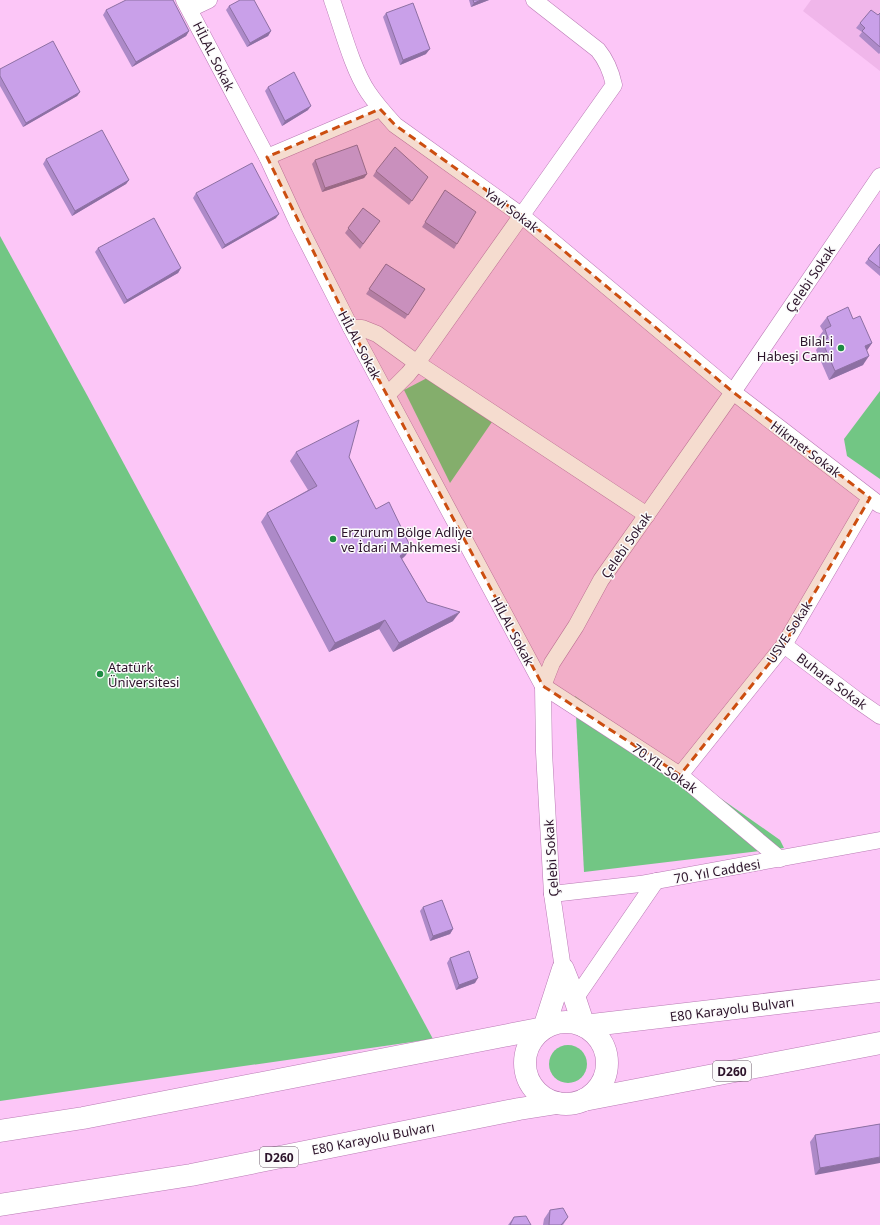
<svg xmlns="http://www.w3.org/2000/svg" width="880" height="1225" font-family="'Noto Sans',sans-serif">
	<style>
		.built { fill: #f0b6ea }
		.green { fill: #72c684 }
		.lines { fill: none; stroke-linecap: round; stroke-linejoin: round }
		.minor-casing { stroke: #b97ab4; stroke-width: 17 }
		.highway-casing { stroke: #b97ab4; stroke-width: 23 }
		.minor { stroke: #fff; stroke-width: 16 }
		.highway { stroke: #fff; stroke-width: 22 }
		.wall { fill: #ad8ac8 }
		.shaded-wall { fill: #8d70a3 }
		.building { fill: #c9a0e9; stroke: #8d70a3 }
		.marked { fill: #cc4e10; fill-opacity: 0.2; stroke: #cc4e10; stroke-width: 3; stroke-dasharray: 8 5; stroke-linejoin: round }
		.poi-dot { fill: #1d8b43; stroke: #fbfbfb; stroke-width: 1.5 }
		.labels { text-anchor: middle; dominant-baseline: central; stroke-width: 3; stroke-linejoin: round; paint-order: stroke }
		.shield { fill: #fbfbfb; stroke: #6a5969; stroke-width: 1 }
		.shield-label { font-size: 12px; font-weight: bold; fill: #2c132a }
		.street-label { font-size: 13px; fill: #2c132a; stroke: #fbfbfb }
		.poi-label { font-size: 13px; fill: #2c132a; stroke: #fbfbfb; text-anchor: start }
	</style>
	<rect width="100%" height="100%" fill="#fcc6f7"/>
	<path class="built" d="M811 0H880V71L803 11Z"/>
	<g class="green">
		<path d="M0 236 87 395 433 1039 0 1101Z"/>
		<path d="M429 377 494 419 450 483 404 390Z"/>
		<path d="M880 391V479L847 456 844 439Z"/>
		<path d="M575 696 780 840 784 848 584 872Z"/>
		<circle cx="568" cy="1064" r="19"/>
	</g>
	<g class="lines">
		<defs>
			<g id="minor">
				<path d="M184 0 267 157 297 222 351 328 543 686 680 775 780 859"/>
				<path d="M332 0C342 28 352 68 368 92 376 104 385 114 395 125L521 215 733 392 880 505"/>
				<path d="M190 9 209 0"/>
				<path d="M267 157 380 109"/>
				<path d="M351 328H362L377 334 417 363 647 515"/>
				<path d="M387 395 408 374 417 363 614 85C611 71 607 61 598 50L534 0"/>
				<path d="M784 645 857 700 880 716"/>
				<path d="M680 775 784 645 870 498"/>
				<path d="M552 894 640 884 880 840"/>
				<path d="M563 969 552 894 544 752 543 686 552 663 576 626 601 580 733 392 880 176"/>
				<path d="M575 999 656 881"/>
			</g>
			<g id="highway">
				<circle cx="566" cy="1063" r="41"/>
				<path d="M584 1100 880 1043"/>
				<path d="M0 1131 83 1118 544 1028 563 969 575 999 584 1026 880 991"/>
				<path d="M0 1205 191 1175 519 1109 557 1103"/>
			</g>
		</defs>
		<use href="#minor" class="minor-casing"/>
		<use href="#highway" class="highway-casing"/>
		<use href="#minor" class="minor"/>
		<use href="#highway" class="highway"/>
	</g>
	<g class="wall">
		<path d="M469 0H489L471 7Z"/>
		<path d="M229 6 271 31 268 36 247 47 226 10Z"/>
		<path d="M106 10 189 31 186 36 132 67 103 15Z"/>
		<path d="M386 13 426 54 400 65 383 17Z"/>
		<path d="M880 13V53L879 54 859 36 862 32 856 28 860 23 878 15Z"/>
		<path d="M0 69 80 92 77 96 23 127 0 86Z"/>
		<path d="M268 87 308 110 282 126 265 91Z"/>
		<path d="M46 159 129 180 126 184 72 216 43 164Z"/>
		<path d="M315 160 367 174 364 178 322 192 312 164Z"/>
		<path d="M376 171 428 177 409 205 373 176Z"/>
		<path d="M445 190 457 244 454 249 422 227Z"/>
		<path d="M196 193 276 218 222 249 193 198Z"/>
		<path d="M363 208 380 221 360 249 345 233Z"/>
		<path d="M880 244V276L865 263Z"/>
		<path d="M98 248 181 268 178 273 124 304 95 252Z"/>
		<path d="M386 264 425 289 405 319 366 294Z"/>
		<path d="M827 317 853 319 872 343 866 351 863 365 829 380 816 350 821 343 818 338 823 331 820 326Z"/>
		<path d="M296 452 349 457 376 509 411 548 405 556 402 559 427 602 453 621 393 652 379 629 329 652 261 522 267 513 308 490 290 461Z"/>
		<path d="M423 907 453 929 450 934 430 941 420 911Z"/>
		<path d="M450 958 475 983 456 990 447 963Z"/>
		<path d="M880 1124 815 1175 810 1142 815 1135Z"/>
		<path d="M550 1210 568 1217 563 1225H539H543L544 1219Z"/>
		<path d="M514 1217 531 1225H508Z"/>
	</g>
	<g class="shaded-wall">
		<path d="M481 0H489L471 7 474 3Z"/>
		<path d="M189 31 186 36 132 67 136 62Z"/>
		<path d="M271 31 268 36 247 47 250 43Z"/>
		<path d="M430 49 426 54 400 65 403 60Z"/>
		<path d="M80 92 77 96 23 127 26 123Z"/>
		<path d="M311 106 308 110 282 126 285 121Z"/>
		<path d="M367 174 364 178 322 192 325 188Z"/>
		<path d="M129 180 126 184 72 216 75 211Z"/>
		<path d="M279 214 276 218 222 249 225 245Z"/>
		<path d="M181 268 178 273 124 304 127 300Z"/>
		<path d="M872 343 866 352 865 346Z"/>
		<path d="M869 356 863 365 829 380 835 371Z"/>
		<path d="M411 548 405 556 394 565 400 556Z"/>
		<path d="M460 612 453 621 393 652 399 643Z"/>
		<path d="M385 620 379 629 329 652 335 643Z"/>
		<path d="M453 929 450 934 430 941 433 936Z"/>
		<path d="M478 978 475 983 456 990 459 985Z"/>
		<path d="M880 1157V1163L815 1175 820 1168Z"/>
	</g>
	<g class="building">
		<path d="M126 0H173L189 31 136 62 106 10Z"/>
		<path d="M240 0H254L271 31 250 43 229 6Z"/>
		<path d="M473 0H481L474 3Z"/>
		<path d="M413 3 430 49 403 60 386 13Z"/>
		<path d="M871 10 878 15 880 13V47L862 31 865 28 860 23Z"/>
		<path d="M53 41 80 92 26 123 0 76V69Z"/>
		<path d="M294 72 311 106 285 121 268 87Z"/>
		<path d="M102 130 129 180 75 211 46 159Z"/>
		<path d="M357 145 367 174 325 188 315 160Z"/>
		<path d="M395 147 428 177 412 201 376 171Z"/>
		<path d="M252 163 279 214 225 245 196 193Z"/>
		<path d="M445 190 476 212 457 244 425 222Z"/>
		<path d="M363 208 380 221 363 244 348 228Z"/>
		<path d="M154 218 181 268 127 300 98 248Z"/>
		<path d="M880 244V268L868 259Z"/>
		<path d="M386 264 425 289 408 315 369 289Z"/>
		<path d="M848 307 853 319 860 316 872 343 865 346 869 356 835 371 822 341 828 338 825 329 831 326 827 317Z"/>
		<path d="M359 420 349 457 376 509 389 502 411 548 400 556 427 602 460 612 399 643 385 620 335 643 267 513 317 486 296 452Z"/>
		<path d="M442 900 453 929 433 936 423 907Z"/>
		<path d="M469 951 478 978 459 985 450 958Z"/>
		<path d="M880 1124V1157L820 1168 815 1135Z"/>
		<path d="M563 1208 568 1217 561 1225H549L550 1210Z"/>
		<path d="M526 1216 531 1225H510L514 1217Z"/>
	</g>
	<path class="marked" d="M380 109 395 125 521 215 733 392 870 498 784 645 680 775 543 686 351 328 267 157Z"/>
	<g class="poi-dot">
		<circle cx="841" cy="348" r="4"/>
		<circle cx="333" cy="539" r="4"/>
		<circle cx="100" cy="674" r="4"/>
	</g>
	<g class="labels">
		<g class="shield">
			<rect x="713" y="1061" width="38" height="20" rx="3"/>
			<rect x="260" y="1147" width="38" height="20" rx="3"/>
		</g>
		<g class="shield-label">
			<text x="732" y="1071">D260</text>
			<text x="279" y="1157">D260</text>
		</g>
		<g class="street-label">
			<text transform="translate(214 56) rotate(63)">HİLAL Sokak</text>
			<text transform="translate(512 210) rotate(37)">Yavi Sokak</text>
			<text transform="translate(810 279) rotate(-56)">Çelebi Sokak</text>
			<text transform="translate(360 345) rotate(62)">HİLAL Sokak</text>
			<text transform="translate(806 449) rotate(37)">Hikmet Sokak</text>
			<text transform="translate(626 545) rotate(-55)">Çelebi Sokak</text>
			<text transform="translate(513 631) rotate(62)">HİLAL Sokak</text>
			<text transform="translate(789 632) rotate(-57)">USVE Sokak</text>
			<text transform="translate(832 681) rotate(37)">Buhara Sokak</text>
			<text transform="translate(665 768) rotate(35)">70.YIL Sokak</text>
			<text transform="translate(551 858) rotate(-94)">Çelebi Sokak</text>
			<text transform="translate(717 871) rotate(-10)">70. Yıl Caddesi</text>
			<text transform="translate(732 1009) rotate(-7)">E80 Karayolu Bulvarı</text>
			<text transform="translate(373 1138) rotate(-11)">E80 Karayolu Bulvarı</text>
		</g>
		<g class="poi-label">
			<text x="833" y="341" text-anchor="end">Bilal-i<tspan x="833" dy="15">Habeşi Cami</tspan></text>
			<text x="341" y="532">Erzurum Bölge Adliye<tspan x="341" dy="15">ve İdari Mahkemesi</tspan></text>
			<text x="108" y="667">Atatürk<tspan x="108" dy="15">Üniversitesi</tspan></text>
		</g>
	</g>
</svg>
